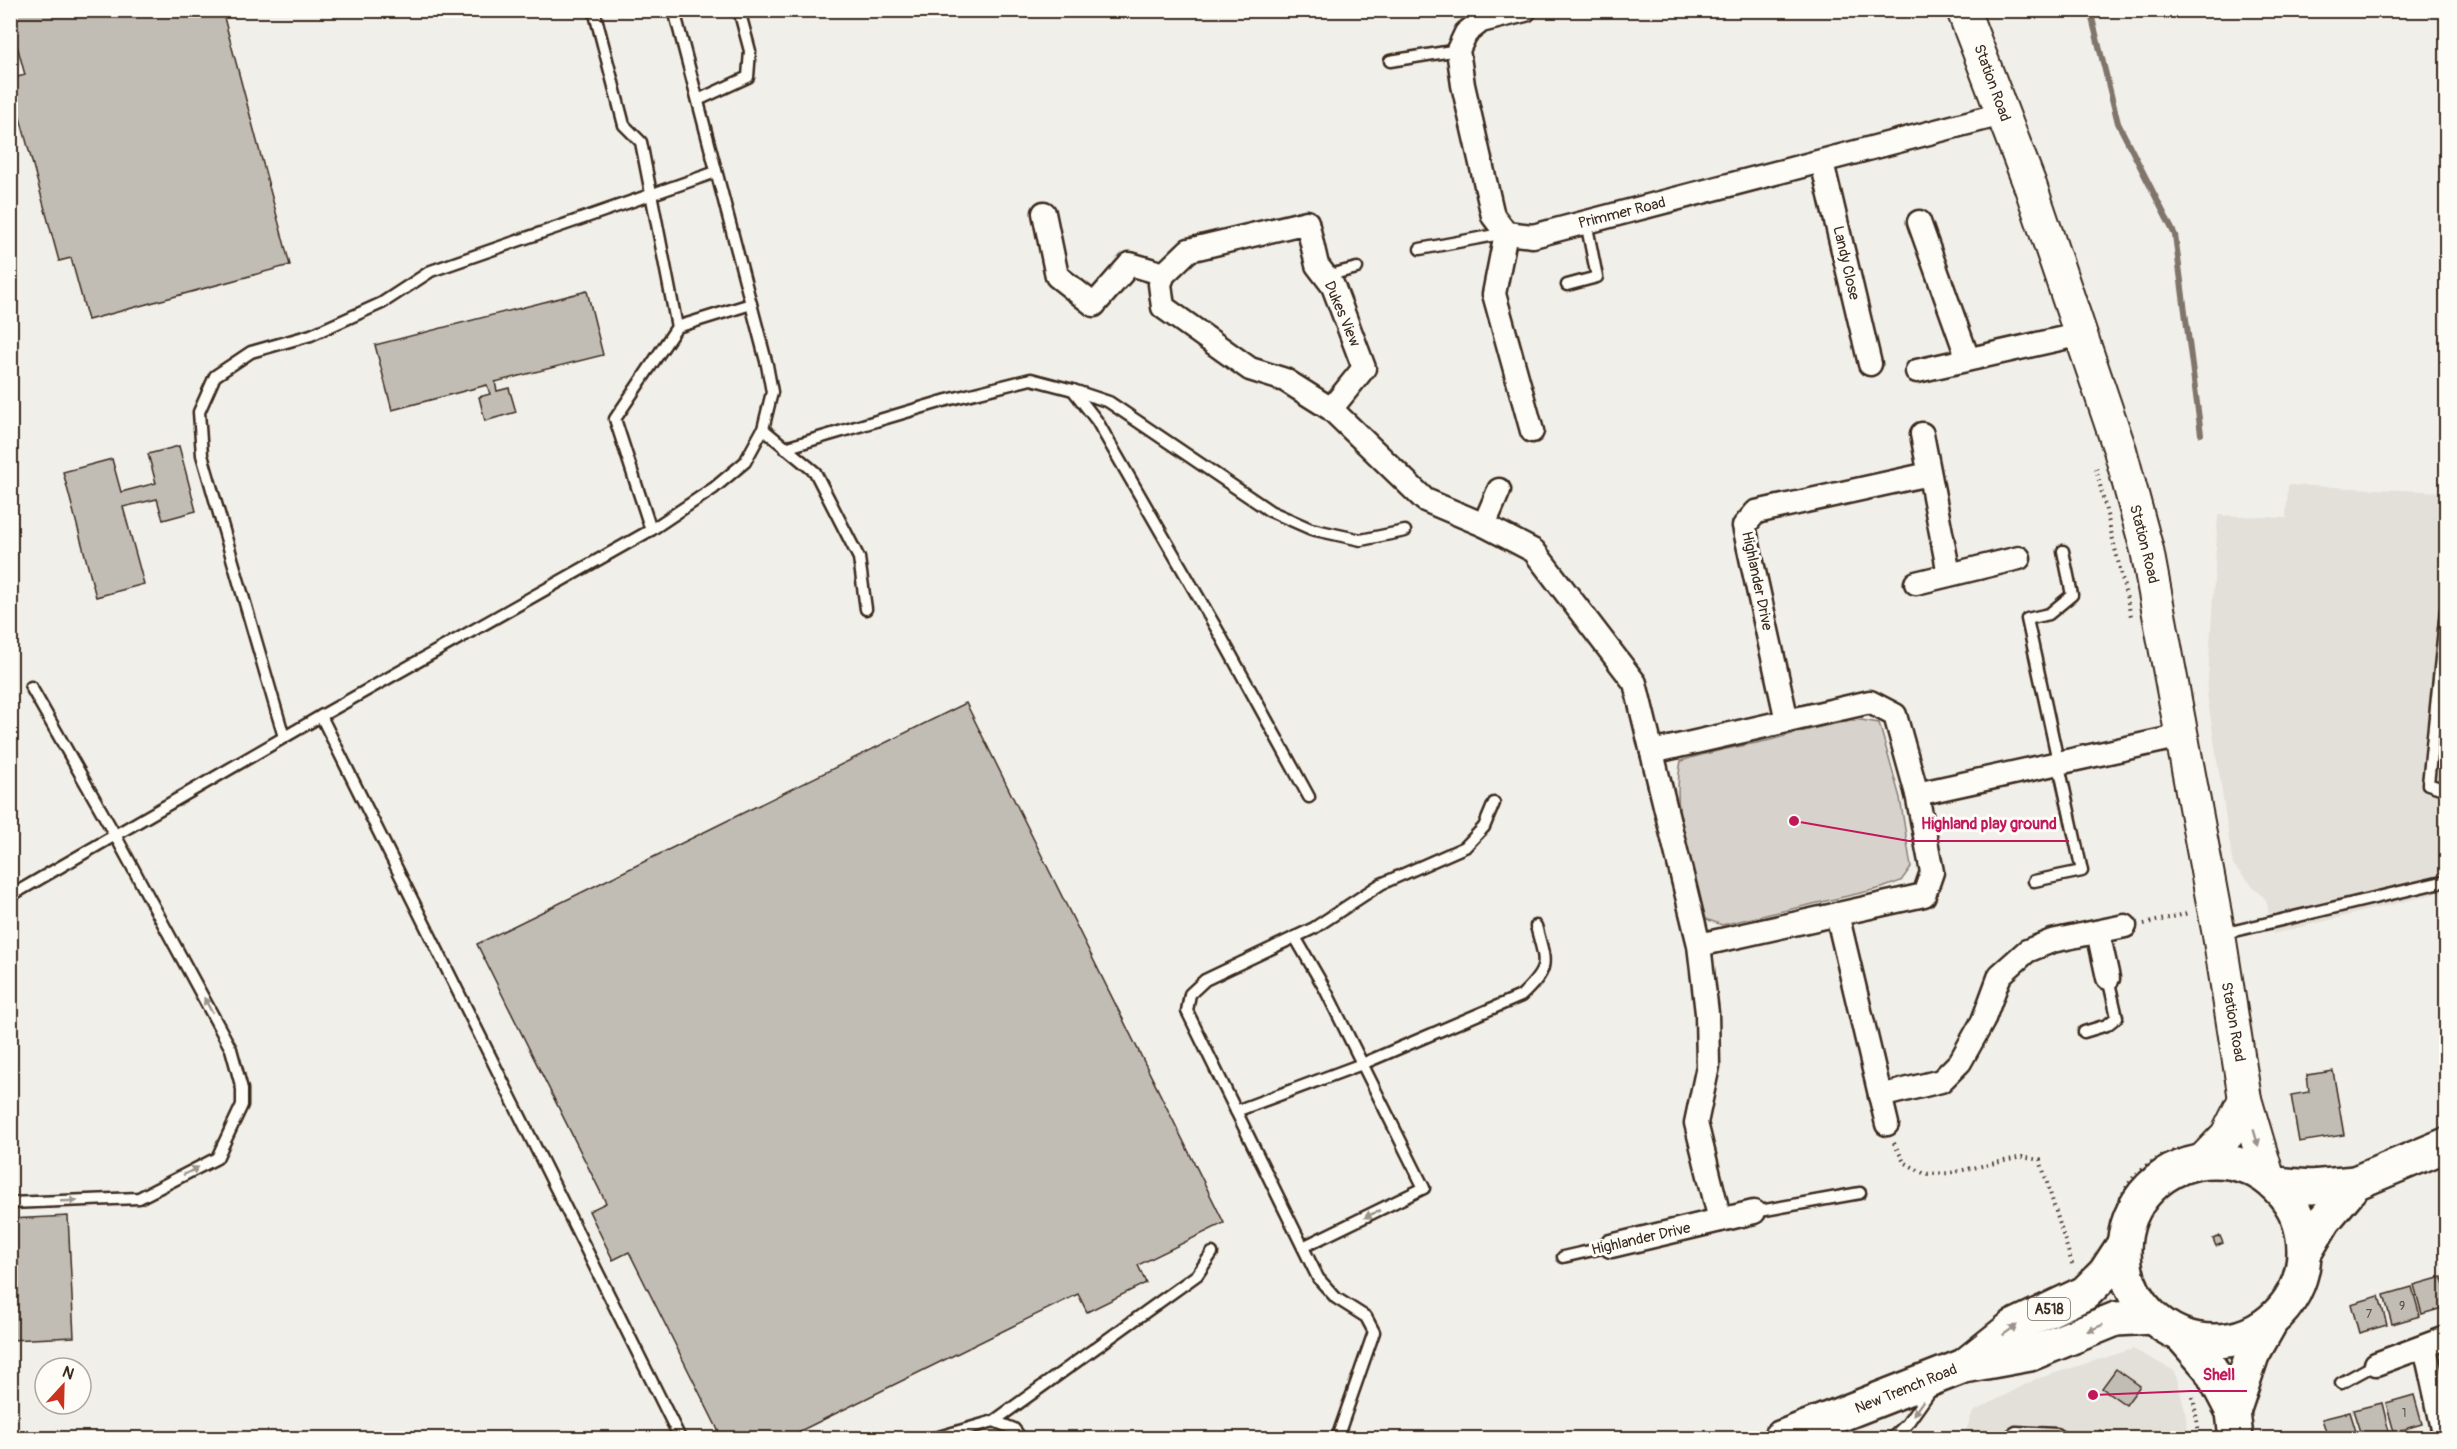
<svg xmlns="http://www.w3.org/2000/svg" width="2457" height="1449" font-family="Pangolin,sans-serif">
	<style>
		.built { fill: #e3e0da }
		.green { fill: #d7d2cc; stroke: #897e75; stroke-width: 1.5 }
		.lines { fill: none; stroke-linecap: round; stroke-linejoin: round }
		.stream { stroke: #80746b; stroke-width: 6 }
		.building { fill: #c1bcb4; stroke: #3b2a1e; stroke-width: 1.5 }
		.lane-casing { stroke: #3b2a1e; stroke-width: 15 }
		.street-casing { stroke: #3b2a1e; stroke-width: 27 }
		.secondary-casing { stroke: #3b2a1e; stroke-width: 36 }
		.primary-casing { stroke: #3b2a1e; stroke-width: 38 }
		.highway-casing { stroke: #3b2a1e; stroke-width: 38 }
		.path { stroke: #3b2a1e; stroke-width: 4; stroke-dasharray: 1.5 4.5; stroke-linecap: butt }
		.lane { stroke: #fdfcf7; stroke-width: 10 }
		.street { stroke: #fdfcf7; stroke-width: 22 }
		.secondary { stroke: #fdfcf7; stroke-width: 32 }
		.primary { stroke: #fdfcf7; stroke-width: 33 }
		.highway { stroke: #fdfcf7; stroke-width: 33 }
		.oneway { fill: #9c938a }
		.labels { text-anchor: middle; dominant-baseline: central; stroke-width: 6; stroke-linejoin: round; paint-order: stroke }
		.number-label { font-size: 12px; fill: #5c4e44 }
		.shield { fill: #fdfcf7; stroke: #75695f; stroke-width: 1.5 }
		.shield-label { font-size: 14px; font-weight: bold; fill: #3b2a1e }
		.street-label { font-size: 15px; fill: #3b2a1e; stroke: #fdfcf7 }
		.leader { fill: none; stroke: #c2185b; stroke-width: 2 }
		.callout-dot { fill: #c2185b; stroke: #fdfcf7; stroke-width: 2 }
		.callout-label { font-size: 16px; text-anchor: middle; font-weight: bold; fill: #c2185b; stroke: #fdfcf7; stroke-width: 6; stroke-linejoin: round; paint-order: stroke }
	</style>
	<rect width="100%" height="100%" fill="#f1efea"/>
	<filter id="ink" filterUnits="userSpaceOnUse"><feTurbulence type="fractalNoise" baseFrequency=".0167" numOctaves="2"/><feDisplacementMap in="SourceGraphic" scale="12" xChannelSelector="R" yChannelSelector="G"/><feConvolveMatrix kernelMatrix="1 2 1 2 8 2 1 2 1" color-interpolation-filters="sRGB"/></filter>
	<g filter="url(#ink)">
		<g class="built">
			<path d="M2288 485 2446 492V891L2273 934 2266 900 2233 865 2207 694 2218 515 2286 518Z"/>
			<path d="M2133 1349 2175 1371 2185 1411 2189 1438H1963L1973 1412 2036 1379Z"/>
		</g>
		<path class="green" d="M1861 720 1879 723 1900 798 1911 867 1901 881 1882 888 1722 925 1706 919C1689 873 1671 809 1681 761 1709 751 1738 747 1766 741 1798 733 1828 723 1861 720Z"/>
		<g class="lines">
			<path class="stream" d="M2090 10 2118 123 2175 235 2201 434"/>
		</g>
		<g class="building">
			<path d="M10 10H222L290 265 88 320 71 258 59 261 10 81V79L25 75 10 19Z"/>
			<path d="M587 291 603 355 495 382 497 391 509 388 516 412 485 421 479 397 490 394 487 385 392 410 375 345Z"/>
			<path d="M179 446 196 511 163 520 157 499 123 507 144 584 96 597 63 472 112 459 121 492 156 483 148 454Z"/>
			<path d="M966 703 1224 1223 1138 1265 1146 1283 1087 1312 1078 1294 786 1438H722L629 1252 613 1260 589 1211 606 1203 477 944Z"/>
			<path d="M2333 1071 2344 1135 2299 1142 2291 1095 2309 1092 2307 1075Z"/>
			<path d="M68 1216 74 1337 10 1340V1219Z"/>
			<path d="M2220 1236 2223 1243 2216 1246 2213 1239Z"/>
			<path d="M2442 1277 2446 1294V1307L2422 1314 2414 1285Z"/>
			<path d="M2412 1287 2420 1316 2392 1324 2384 1295Z"/>
			<path d="M2379 1296 2387 1325 2359 1333 2351 1304Z"/>
			<path d="M2116 1369 2140 1386 2126 1405 2102 1388Z"/>
			<path d="M2414 1395 2422 1424 2394 1432 2386 1403Z"/>
			<path d="M2382 1403 2389 1432 2362 1438 2353 1410Z"/>
			<path d="M2350 1412 2358 1438H2328L2322 1419Z"/>
			<path d="M2100 1430 2112 1438H2094Z"/>
		</g>
		<g class="lines">
			<defs>
				<g id="lane">
					<path d="M594 10 624 125 641 142 677 327 615 419 651 530"/>
					<path d="M1390 61 1458 50"/>
					<path d="M698 100 748 77 750 51 739 10"/>
					<path d="M1420 249 1506 233"/>
					<path d="M1325 276 1357 268"/>
					<path d="M1567 285 1597 277 1586 222"/>
					<path d="M677 327 751 304"/>
					<path d="M1073 390 1109 402 1270 511 1311 529 1361 540 1405 531"/>
					<path d="M763 429 815 472 859 558 866 609"/>
					<path d="M785 448 947 400 1031 379 1073 390 1097 421 1219 633 1309 797"/>
					<path d="M2446 610 2428 784 2446 790"/>
					<path d="M321 716 680 1438"/>
					<path d="M284 737 202 455 199 412 215 376 251 352 311 335 382 303 431 271 716 172"/>
					<path d="M2034 881 2082 871 2027 619 2049 614 2072 595 2063 551"/>
					<path d="M10 896 321 716 651 530 714 488 745 462 763 429 772 392 767 365 674 10"/>
					<path d="M2222 934 2446 881"/>
					<path d="M1295 937 1325 989 1424 1188 1303 1247"/>
					<path d="M2084 1032 2107 1025 2117 1017 2108 978"/>
					<path d="M1236 1111 1362 1064 1521 996C1551 967 1546 964 1536 926"/>
					<path d="M10 1203 139 1198 217 1158 242 1105V1089L231 1049 115 835 31 687"/>
					<path d="M1754 1212 1860 1193"/>
					<path d="M1563 1257 1611 1246"/>
					<path d="M2341 1383 2376 1364"/>
					<path d="M994 1421 1197 1275 1212 1253"/>
					<path d="M935 1438 994 1421 1014 1429 1021 1438"/>
					<path d="M1337 1438 1374 1332 1366 1317 1336 1298 1318 1278 1187 1011 1190 994 1205 980 1314 928 1381 884 1465 847 1484 827 1494 803"/>
					<path d="M1892 1438 1907 1424 1931 1390"/>
					<path d="M2007 1438 2016 1432 2056 1434 2062 1438"/>
				</g>
				<g id="street">
					<path d="M1525 10 1481 21 1466 33 1458 50 1463 85 1493 216 1506 233 1533 236 2002 114"/>
					<path d="M1822 162 1870 364"/>
					<path d="M1044 213 1057 276 1094 305 1130 264 1164 274"/>
					<path d="M1919 222 1968 359"/>
					<path d="M1506 233 1494 294 1532 431"/>
					<path d="M1917 371 2064 338 2080 332"/>
					<path d="M1331 409 1364 368 1333 286 1317 265 1307 222 1189 250 1164 274 1160 284 1163 307 1250 369 1285 380 1331 409 1425 500 1484 525 1534 551 1635 683 1699 945 1707 1013 1708 1066 1696 1123 1720 1220"/>
					<path d="M1922 434 1949 574"/>
					<path d="M1484 525 1499 490"/>
					<path d="M1916 583 2019 558"/>
					<path d="M1787 721 1744 526 1756 512 1929 474"/>
					<path d="M1652 752 1870 702 1895 715 1917 794"/>
					<path d="M1837 914 1887 1124"/>
					<path d="M2098 932 2108 978"/>
					<path d="M1699 945 1924 895 1932 872 1917 794 2182 736"/>
					<path d="M1880 1096 1941 1081 1960 1062 1983 1021 2000 975 2027 951 2052 941 2125 926"/>
					<path d="M1611 1246 1754 1212"/>
					<path d="M2425 1347 2445 1438"/>
					<path d="M2376 1364 2446 1338"/>
				</g>
				<g id="secondary">
					<path d="M1963 10 2030 185 2120 450 2147 550 2219 935 2245 1099 2268 1177"/>
					<path d="M2202 1161 2227 1135 2245 1099"/>
				</g>
				<g id="primary">
					<path d="M2182 1336 2210 1368 2233 1412 2236 1438"/>
					<path d="M2233 1412 2252 1355 2270 1323"/>
				</g>
				<g id="highway">
					<circle cx="2214" cy="1251" r="90"/>
					<path d="M2275 1184 2311 1187 2355 1183 2446 1145"/>
					<path d="M2305 1252 2324 1220 2355 1183"/>
					<path d="M1968 1363 2013 1327 2085 1293 2105 1273 2124 1244"/>
					<path d="M1780 1438 1964 1366 2030 1354 2116 1319 2152 1317"/>
				</g>
			</defs>
			<use href="#lane" class="lane-casing"/>
			<use href="#street" class="street-casing"/>
			<use href="#secondary" class="secondary-casing"/>
			<use href="#primary" class="primary-casing"/>
			<use href="#highway" class="highway-casing"/>
			<g class="path">
				<path d="M2096 468 2131 616"/>
				<path d="M2144 924 2189 913"/>
				<path d="M1894 1143 1904 1162 1925 1174 1950 1173 2022 1157 2040 1160 2073 1267"/>
				<path d="M2111 1221C2128 1178 2136 1166 2181 1148"/>
				<path d="M2193 1397 2200 1438"/>
			</g>
			<use href="#lane" class="lane"/>
			<use href="#street" class="street"/>
			<use href="#secondary" class="secondary"/>
			<use href="#primary" class="primary"/>
			<use href="#highway" class="highway"/>
		</g>
		<defs><path id="oneway-solid" d="M-6-.8H1V-3.2L6.5 0L1 3.2V.8H-6Z" transform="scale(1.5)"/></defs>
		<g class="oneway">
			<use href="#oneway-solid" transform="translate(208 1005) rotate(-118)"/>
			<use href="#oneway-solid" transform="translate(2256 1138) rotate(74)"/>
			<use href="#oneway-solid" transform="translate(191 1171) rotate(-27)"/>
			<use href="#oneway-solid" transform="translate(69 1201) rotate(-2)"/>
			<use href="#oneway-solid" transform="translate(1372 1214) rotate(154)"/>
			<use href="#oneway-solid" transform="translate(2095 1328) rotate(158)"/>
			<use href="#oneway-solid" transform="translate(2010 1330) rotate(-35)"/>
			<use href="#oneway-solid" transform="translate(1918 1408) rotate(125)"/>
		</g>
	</g>
	<g class="labels">
		<g class="number-label">
			<text x="2402" y="1306">9</text>
			<text x="2369" y="1314">7</text>
			<text x="2404" y="1413">1</text>
		</g>
		<rect class="shield" x="2028" y="1298" width="42" height="22" rx="4.5"/>
		<g class="shield-label">
			<text x="2049" y="1309">A518</text>
		</g>
		<g class="street-label">
			<text transform="translate(1992 83) rotate(70)">Station Road</text>
			<text transform="translate(1622 213) rotate(-14)">Primmer Road</text>
			<text transform="translate(1846 263) rotate(77)">Landy Close</text>
			<text transform="translate(1342 314) rotate(67)">Dukes View</text>
			<text transform="translate(2144 544) rotate(76)">Station Road</text>
			<text transform="translate(1757 581) rotate(78)">Highlander Drive</text>
			<text transform="translate(2233 1022) rotate(80)">Station Road</text>
			<text transform="translate(1641 1239) rotate(-13)">Highlander Drive</text>
			<text transform="translate(1906 1389) rotate(-22)">New Trench Road</text>
		</g>
	</g>
	<path class="leader" d="M1794 821L1909 841H2069M2093 1395L2191 1391H2247"/>
	<g class="callout-dot">
		<circle cx="1794" cy="821" r="6"/>
		<circle cx="2093" cy="1395" r="6"/>
	</g>
	<g class="callout-label">
		<text x="1989" y="829">Highland play ground</text>
		<text x="2219" y="1380">Shell</text>
	</g>
	<rect width="2457" height="1449" fill="none" stroke="#fdfcf7" stroke-width="36"/>
	<rect x="18" y="18" width="2421" height="1413" fill="none" stroke="#3b2a1e" stroke-width="2" filter="url(#ink)"/>
	<g transform="translate(63 1386) rotate(22)"><circle r="28" fill="#fdfcf7" stroke="#afa8a0" stroke-width="1.5"/>
	<path d="M0-4.5L10 22L0 15L-10 22Z" fill="#c8321e"/>
	<text y="-9" font-size="16" font-weight="bold" text-anchor="middle" fill="#3b2a1e">N</text>
	</g>
</svg>
